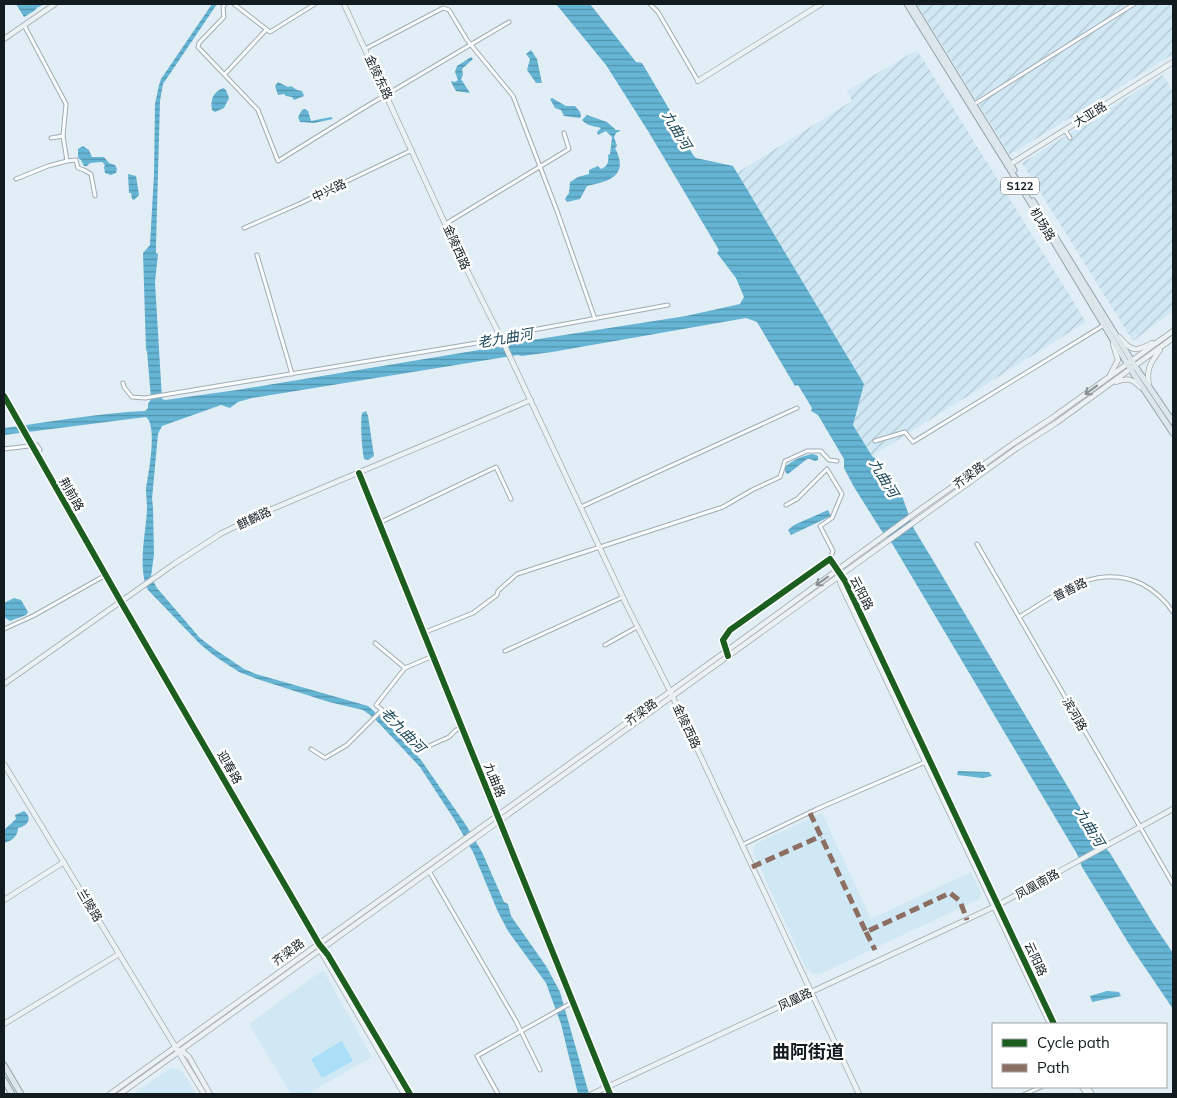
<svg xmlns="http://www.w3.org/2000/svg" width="1177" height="1098" font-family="Mulish,'Noto Sans SC',sans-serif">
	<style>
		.built { fill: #d0e8f4 }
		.industrial { fill: url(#industrial-furrows) }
		.garden { fill: #aadff7 }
		.water { fill: url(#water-rules) }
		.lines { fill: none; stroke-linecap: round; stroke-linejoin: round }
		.street-casing { stroke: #a2acb1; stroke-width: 5 }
		.secondary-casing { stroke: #a2acb1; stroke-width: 6 }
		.primary-casing { stroke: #91a4ac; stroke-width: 7 }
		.street { stroke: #fafcfe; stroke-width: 3 }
		.secondary { stroke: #ecf1f4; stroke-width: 4.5 }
		.primary { stroke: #dde6ea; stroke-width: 5 }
		.quiet { stroke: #8d6e63; stroke-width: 5; stroke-dasharray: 10 5; stroke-linecap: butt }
		.cycleway-casing { stroke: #fff; stroke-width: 9 }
		.cycleway { stroke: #1b5e20; stroke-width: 6 }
		.oneway { stroke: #8a9194 }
		.labels { text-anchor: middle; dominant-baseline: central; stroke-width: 5; stroke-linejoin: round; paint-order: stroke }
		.shield { fill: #fff; stroke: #595f62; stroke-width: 1 }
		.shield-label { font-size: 11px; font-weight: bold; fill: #121b1f }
		.street-label { font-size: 12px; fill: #121b1f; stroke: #fff }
		.water-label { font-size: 14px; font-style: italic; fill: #1a4658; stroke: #fff }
		.district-label { font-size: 18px; font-weight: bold; fill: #121b1f; stroke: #fff }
	</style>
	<defs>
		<pattern id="industrial-furrows" width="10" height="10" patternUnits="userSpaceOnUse" patternTransform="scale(1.25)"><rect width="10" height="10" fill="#d0e8f4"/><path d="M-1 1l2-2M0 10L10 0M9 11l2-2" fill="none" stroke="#b2c6d1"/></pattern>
		<pattern id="water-rules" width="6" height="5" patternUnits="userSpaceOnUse" patternTransform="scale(1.25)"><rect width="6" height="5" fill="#66b5d5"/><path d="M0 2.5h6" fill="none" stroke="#5392ac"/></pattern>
	</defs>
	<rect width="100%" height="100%" fill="#e1eef5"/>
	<g class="built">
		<path d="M822 813 871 919 971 872 981 893 979 899 820 974H813L806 968 753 852 754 847 757 843Z"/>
		<path d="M323 970 372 1057 308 1094H291L249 1024Z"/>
		<path d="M171 1068 182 1071 196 1094H133Z"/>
	</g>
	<g class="industrial">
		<path d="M917 4H1173V54L1010 155Z"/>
		<path d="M917 50 1086 322 872 456 853 425 864 384 737 173 852 101 847 91Z"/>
		<path d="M1163 75 1173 92V311L1133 341 1022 163Z"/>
	</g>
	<path class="garden" d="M342 1041 353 1061 322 1078 311 1059Z"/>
	<g class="water">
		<path d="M16 4H44L39 7H38L34 11 24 17Z"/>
		<path d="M212 4H217L163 84 160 101 156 245V253L158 254 155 282 162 399 165 400 237 390 497 347 502 348 513 343 686 316 740 304 744 297 736 278 717 253 719 250 648 131 606 65 556 4H590L636 62 642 63 682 131 689 137C688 146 690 152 696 158L733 166 864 384 853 425 872 456 880 462 896 491 902 496 914 529 937 567 1100 841 1110 853 1154 925 1173 953V1009L1129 944 1082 867 1077 854 893 545 881 530 854 487 844 468V459L818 415 811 411 812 408 798 385 795 386 757 322 746 318 552 352 522 356 518 355 252 398 238 402 230 408 221 405 162 426 158 434 152 499 153 507 154 554 151 577 157 588 200 638 213 648 244 669 256 674 368 706 386 722 421 760 466 825 482 852 504 902 508 904 511 916 546 966 560 992 589 1094H578L561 1024 546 983 508 931 498 912 473 852 454 819 420 767 374 718 363 710 329 702 257 679 239 672 216 657 201 645 148 590C137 568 146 533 147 509 147 502 146 496 146 489 148 475 158 426 146 417L4 435V428C51 422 98 413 145 411L148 408V404L151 399 147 351 146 350 143 253 150 245 154 174 155 104 159 85 161 79Z"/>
		<path d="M531 50 537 59 542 83H536L527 70 530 59 526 54Z"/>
		<path d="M471 57 473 59 462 69 463 75 461 79 470 93 456 91 451 82 452 81 455 82 458 80 455 72 457 66Z"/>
		<path d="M278 82 288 87 291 86 297 90 302 91 304 96 294 100 292 97 286 96 284 94 278 95 275 86Z"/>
		<path d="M223 88 226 90 229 98 224 108 215 112 212 110C210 100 213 92 223 88Z"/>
		<path d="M552 98 566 106H575L580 112 581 116 580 118 564 116 561 110 555 108 550 99Z"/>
		<path d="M305 109 308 111 311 121 331 117 333 119 314 123 300 122 298 117 302 110Z"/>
		<path d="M587 115 607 122 616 130H620V131L616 133 614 137 617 146 615 148C629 175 611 181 587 186L580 199 567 202 565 199 569 193 570 182 578 177 589 174V170L598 166 601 169C608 166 609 162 608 155L610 154 612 137 606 131 598 135 597 132 601 128C594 126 587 126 582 120Z"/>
		<path d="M83 146 89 150 92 157H104L109 163 115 165 117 169 116 173 111 175 105 173 104 167 105 165 102 162 90 163 87 166H84L81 160 78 158V149Z"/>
		<path d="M128 174 136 176 139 195 134 200 132 199 131 193H129Z"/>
		<path d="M366 411 368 416 374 456 368 460 364 459C362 450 360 422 362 413Z"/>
		<path d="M813 454 818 456V460L815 461 810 459H807L788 474 786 473 784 468C791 461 803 455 813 454Z"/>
		<path d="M828 510 831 516 791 535 788 530 794 525Z"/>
		<path d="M14 598 21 600 28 612 26 615 10 621 4 617V603Z"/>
		<path d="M958 771 989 772 992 776 983 778 957 775Z"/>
		<path d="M24 811C33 818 28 826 18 828 18 836 12 841 4 843V830L16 819 15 815Z"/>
		<path d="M1107 991 1119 992 1121 996 1092 1002 1090 996Z"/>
	</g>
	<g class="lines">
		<defs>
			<g id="street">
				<path d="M225 4 223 7 224 17 199 43 198 47 258 110 278 161 362 109 509 22"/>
				<path d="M234 4 270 32 315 4"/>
				<path d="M650 4 658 12 698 81"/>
				<path d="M24 25 66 104 63 136 67 161 76 160 78 168 84 170 91 174 95 196"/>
				<path d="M365 49 443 8 449 10 467 40 513 96 557 211 595 319"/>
				<path d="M225 74 265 31"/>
				<path d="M973 105 1134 4"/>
				<path d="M1065 130 1070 138"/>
				<path d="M51 138 63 136"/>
				<path d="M16 179 48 166 67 161"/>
				<path d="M447 223 569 149 564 133"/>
				<path d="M244 228 299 204 412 150"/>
				<path d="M257 255 292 374"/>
				<path d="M123 383 124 387 132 397 145 398 489 341 511 334 668 305"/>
				<path d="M875 441 905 432 913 442 1104 325"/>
				<path d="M4 449 37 445 40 450"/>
				<path d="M786 505 797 499 827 469 842 494 832 518 820 526 833 551 830 559"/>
				<path d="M581 507 797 408"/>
				<path d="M379 523 496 467 511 499"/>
				<path d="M977 544 1173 884"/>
				<path d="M1019 617C1057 594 1097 562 1142 584 1155 591 1165 600 1173 612"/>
				<path d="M4 629 33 616 104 576"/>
				<path d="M423 633 473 613 497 595 498 591 517 574 723 507 752 490 780 477 785 461 807 451H821L829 460 837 461"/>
				<path d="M375 643 405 668"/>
				<path d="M605 645 637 627"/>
				<path d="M505 651 623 597"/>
				<path d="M728 656 723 640 730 630 822 563 830 559 836 570"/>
				<path d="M382 710 420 750 449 737 456 730 462 727"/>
				<path d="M311 749 325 758 347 745 382 710 376 705 405 668 433 656"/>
				<path d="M742 845 817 809 930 760"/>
				<path d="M429 871 516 1021 540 1070"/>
				<path d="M498 1094 477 1056 573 1002"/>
				<path d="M1025 1094 1041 1087"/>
			</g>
			<g id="secondary">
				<path d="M344 4 459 254 504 344 628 608 670 691 859 1094"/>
				<path d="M4 39 55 4"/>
				<path d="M698 81 821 4"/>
				<path d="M1009 165 1173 62"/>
				<path d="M1119 337C1132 352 1136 352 1152 343"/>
				<path d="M1110 375 1118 360 1113 344"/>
				<path d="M1116 382C1126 378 1132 378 1140 387"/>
				<path d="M1149 386C1146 370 1150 363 1160 350"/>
				<path d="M4 396 121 602 319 944 328 955 410 1094"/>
				<path d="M359 473 610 1094"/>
				<path d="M837 571 845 581 1054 1024"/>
				<path d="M838 575 841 585 1050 1024"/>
				<path d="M4 684 174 564 222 533 272 509 531 400"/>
				<path d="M4 764 204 1094"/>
				<path d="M4 900 64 862"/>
				<path d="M319 948 404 1094"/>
				<path d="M4 1024 119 954"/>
				<path d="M181 1050 189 1057 210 1094"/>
				<path d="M1082 1087 1087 1094"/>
				<path d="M1087 1087 1092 1094"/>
				<path d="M110 1094 725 652 918 511 1014 443 1052 418 1173 331"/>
				<path d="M120 1094 1017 448 1056 423 1173 338"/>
				<path d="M592 1094 998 905 1173 809"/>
			</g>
			<g id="primary">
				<path d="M907 4 1024 192 1131 370 1173 433"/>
				<path d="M912 4 1014 170"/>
				<path d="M1033 201 1135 366 1173 422"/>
				<path d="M4 1065 21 1094"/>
				<path d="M4 1080 12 1094"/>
			</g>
		</defs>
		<use href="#street" class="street-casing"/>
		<use href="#secondary" class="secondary-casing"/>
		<use href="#primary" class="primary-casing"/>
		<use href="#street" class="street"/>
		<use href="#secondary" class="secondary"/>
		<use href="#primary" class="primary"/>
		<g class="quiet">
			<path d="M810 813 866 932 950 893 960 901 967 920"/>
			<path d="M752 867 821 836"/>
			<path d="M866 932 875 950"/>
		</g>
		<defs>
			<g id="cycleway">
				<path d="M4 396 121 602 319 944 328 955 410 1094"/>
				<path d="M359 473 610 1094"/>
				<path d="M728 656 723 640 730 630 830 559 845 581 1054 1024"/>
			</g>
		</defs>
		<use href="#cycleway" class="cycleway-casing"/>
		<use href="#cycleway" class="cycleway"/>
	</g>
	<defs><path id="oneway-shaft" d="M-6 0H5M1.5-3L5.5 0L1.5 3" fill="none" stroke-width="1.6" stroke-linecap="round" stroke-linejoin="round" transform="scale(1.25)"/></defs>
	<g class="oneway">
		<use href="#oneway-shaft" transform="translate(1091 390) rotate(144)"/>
		<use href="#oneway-shaft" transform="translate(822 581) rotate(144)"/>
	</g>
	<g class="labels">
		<rect class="shield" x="1001" y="177.5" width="38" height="17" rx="4"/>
		<g class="shield-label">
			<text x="1020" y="186">S122</text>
		</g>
		<g class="street-label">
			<text transform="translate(379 77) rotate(65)">金陵东路</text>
			<text transform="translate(1090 114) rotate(-32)">大亚路</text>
			<text transform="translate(329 190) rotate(-25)">中兴路</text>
			<text transform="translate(1043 224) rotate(59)">机场路</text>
			<text transform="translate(457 247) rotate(66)">金陵西路</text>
			<text transform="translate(969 475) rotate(-36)">齐梁路</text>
			<text transform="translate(72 494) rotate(60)">荆前路</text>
			<text transform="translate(254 518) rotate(-25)">麒麟路</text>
			<text transform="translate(1070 589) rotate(-26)">普善路</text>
			<text transform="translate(862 593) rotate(63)">云阳路</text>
			<text transform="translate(641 712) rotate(-36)">齐梁路</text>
			<text transform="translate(1075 714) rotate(60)">滨河路</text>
			<text transform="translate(687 726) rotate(65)">金陵西路</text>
			<text transform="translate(230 767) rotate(60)">迎春路</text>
			<text transform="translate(495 780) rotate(68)">九曲路</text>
			<text transform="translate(1037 884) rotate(-29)">凤凰南路</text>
			<text transform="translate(90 905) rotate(59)">兰陵路</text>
			<text transform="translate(288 952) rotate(-36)">齐梁路</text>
			<text transform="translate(1036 959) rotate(65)">云阳路</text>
			<text transform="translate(795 999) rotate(-25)">凤凰路</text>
		</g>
		<g class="water-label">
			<text transform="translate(677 130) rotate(59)">九曲河</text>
			<text transform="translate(505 338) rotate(-10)">老九曲河</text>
			<text transform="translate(884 478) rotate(59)">九曲河</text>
			<text transform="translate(403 730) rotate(46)">老九曲河</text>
			<text transform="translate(1090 827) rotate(59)">九曲河</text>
		</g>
		<g class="district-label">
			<text x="808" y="1051">曲阿街道</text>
		</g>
	</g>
	<rect width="1177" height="1098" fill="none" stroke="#121b1f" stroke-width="10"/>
	<rect x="992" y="1023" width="175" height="65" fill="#ffffff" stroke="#a0a4a5"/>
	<rect x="1002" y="1039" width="25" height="8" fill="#1b5e20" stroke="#a0a4a5"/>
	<text x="1037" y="1048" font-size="15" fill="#121b1f">Cycle path</text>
	<rect x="1002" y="1064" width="25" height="8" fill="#8d6e63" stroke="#a0a4a5"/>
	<text x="1037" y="1073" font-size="15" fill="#121b1f">Path</text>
</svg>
